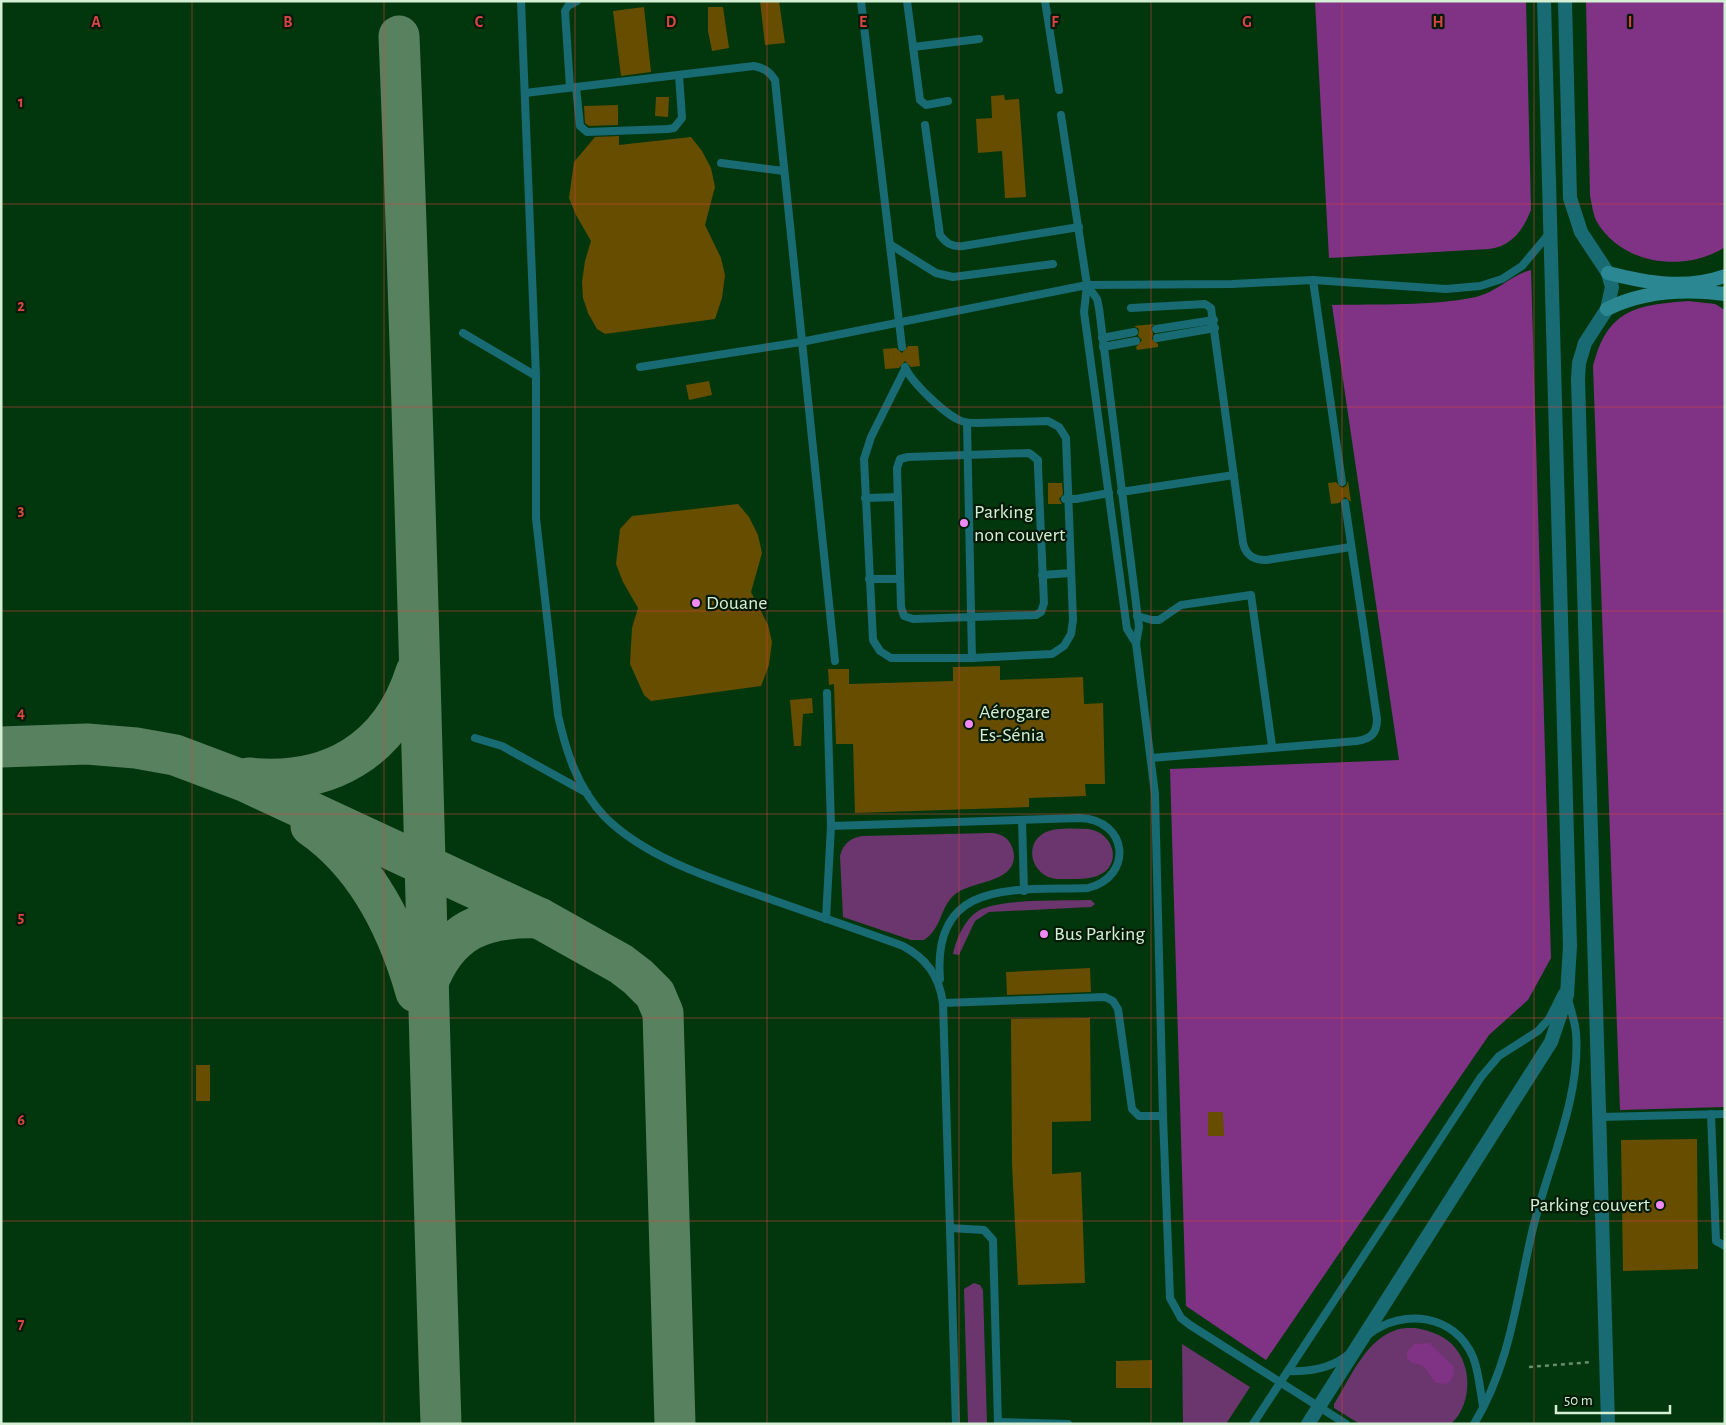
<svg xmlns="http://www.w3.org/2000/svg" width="1726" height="1425" font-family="'Alegreya Sans',sans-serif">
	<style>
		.green { fill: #6b356d }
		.forest { fill: #803284 }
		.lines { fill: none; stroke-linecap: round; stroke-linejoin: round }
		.taxiway { stroke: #58825f; stroke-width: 41 }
		.building { fill: #674d00 }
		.path { stroke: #658e6b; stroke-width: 2.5; stroke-dasharray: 4 4; stroke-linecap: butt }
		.service { stroke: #186a73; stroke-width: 8 }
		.tertiary { stroke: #186a73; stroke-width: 14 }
		.secondary { stroke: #2b8893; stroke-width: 14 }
		.grid { fill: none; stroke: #d64642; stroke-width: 1; stroke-opacity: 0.55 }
		.poi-dot { fill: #f18af4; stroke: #061a08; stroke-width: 2 }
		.labels { text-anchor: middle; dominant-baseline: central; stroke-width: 4.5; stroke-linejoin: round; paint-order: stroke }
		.poi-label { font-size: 20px; fill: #d5efd5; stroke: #061a08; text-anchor: start }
		.grid-label { font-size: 16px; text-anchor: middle; font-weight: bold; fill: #d64642; stroke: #061a08; stroke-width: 4.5; stroke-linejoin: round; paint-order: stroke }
	</style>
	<rect width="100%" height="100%" fill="#02370d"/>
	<g class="green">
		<path d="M1088 829C1114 832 1124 866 1097 876 1086 880 1070 879 1059 879 1033 879 1021 844 1046 832 1058 827 1075 829 1088 829Z"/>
		<path d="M991 833C997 833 1003 835 1008 840 1012 845 1014 851 1014 857 1013 884 970 880 953 896 940 909 941 929 924 940H911L843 917 840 856C843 844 850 838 862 836Z"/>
		<path d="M1091 900 1095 904 1091 907 989 912 975 921 959 955 953 954C956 939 965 919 978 911 999 898 1065 901 1091 900Z"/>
		<path d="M974 1283 980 1285 983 1290 987 1424H968L964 1289Z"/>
		<path d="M1415 1328C1427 1330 1437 1333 1447 1340 1473 1359 1474 1403 1451 1424H1360L1334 1408V1404C1350 1379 1365 1340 1396 1330 1401 1328 1409 1328 1415 1328Z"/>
		<path d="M1182 1344 1250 1387 1226 1424H1183Z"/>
	</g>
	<g class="forest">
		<path d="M1315 1H1526L1531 210C1523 230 1512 246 1489 249L1329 258Z"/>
		<path d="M1586 1H1725V247C1685 273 1622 265 1597 222 1593 215 1592 204 1590 196Z"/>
		<path d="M1531 270 1551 958 1528 1000 1489 1035 1266 1360 1186 1306 1170 769 1399 760 1332 305C1377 304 1433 306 1476 297 1497 292 1511 275 1531 270Z"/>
		<path d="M1688 301 1715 304 1725 310V1107L1620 1110 1593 366C1607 310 1635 305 1688 301Z"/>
		<path d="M1429 1343 1454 1367 1453 1377 1447 1384 1436 1383C1427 1373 1428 1364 1412 1363L1407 1358V1351L1414 1344Z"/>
	</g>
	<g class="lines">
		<g class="taxiway">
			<path d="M399 36C418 499 426 961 441 1424"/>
			<path d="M1 747 87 744 136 748 175 755 244 781 539 918 621 964 638 977 655 994 663 1013 675 1424"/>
			<path d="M249 778C329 786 391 751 416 672"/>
			<path d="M311 826C366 864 398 929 416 992"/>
			<path d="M427 985C448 930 483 916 539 918"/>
		</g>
	</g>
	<g class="building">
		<path d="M760 1H779L785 43 765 45Z"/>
		<path d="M644 7 651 72 621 76 613 11Z"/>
		<path d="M708 7H723L729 48 712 51 708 31Z"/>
		<path d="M1004 95 1005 100 1019 99 1026 197 1005 198 1002 151 978 153 976 119 992 118 991 96Z"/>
		<path d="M656 97H669L668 117 655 116Z"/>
		<path d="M618 105V125L589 126 585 123 584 106Z"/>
		<path d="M619 136V145L691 137 702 151 711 168 715 187 705 225 721 258 725 275 722 298 715 319 605 334 597 329 588 313 583 298 582 282 585 261 591 241 576 215 569 198 574 162 595 137Z"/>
		<path d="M1154 324 1151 327 1153 334 1152 339 1158 344V347L1137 350 1136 347 1142 340 1138 336 1139 329 1134 326Z"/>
		<path d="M908 346H918L920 366 911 367 905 361 899 368 885 369 883 349 896 348 902 353Z"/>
		<path d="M709 381 712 395 689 400 686 385Z"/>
		<path d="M1348 481 1351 502 1345 497 1339 503 1331 504 1328 483 1336 482 1342 488 1346 486Z"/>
		<path d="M1048 483H1062L1063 494 1059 499 1062 504H1048Z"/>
		<path d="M738 504 749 517 758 535 762 553 751 592 768 625 772 642 769 665 761 686 651 701 644 695 630 664 632 628 638 608 623 582 616 564 620 529 632 516Z"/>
		<path d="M1000 666V680L1083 677 1084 704 1103 703 1105 784H1085L1086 796 1029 798V807L855 813 853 744H836L834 684 829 685 828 669H849V684L953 681V667Z"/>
		<path d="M812 698 813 713 803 714 801 746H794L790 700Z"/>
		<path d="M1090 968 1091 992 1007 995 1006 972Z"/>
		<path d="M1090 1018 1091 1121 1052 1122V1174L1081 1172 1085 1283 1018 1285 1012 1164 1011 1019Z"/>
		<rect x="196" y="1065" width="14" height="36"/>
		<path d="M1208 1112H1223L1224 1136H1208Z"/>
		<path d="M1697 1139 1698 1269 1623 1271 1621 1140Z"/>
		<path d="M1152 1360V1388H1116V1361Z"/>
	</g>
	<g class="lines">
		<path class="path" d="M1529 1367 1592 1362"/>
		<g class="service">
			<path d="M521 1 536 376V518L558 715C566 752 578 789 605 817 647 859 716 880 770 899 815 915 859 930 903 946 927 959 939 976 943 1003L956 1424"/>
			<path d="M861 1 902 347"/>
			<path d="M907 1 920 100 926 105 948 101"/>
			<path d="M1045 1 1059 90"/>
			<path d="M913 47 979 39"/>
			<path d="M570 87 565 11 568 6 577 1"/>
			<path d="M576 87 580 126 587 132 668 129 674 128 682 118 679 75"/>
			<path d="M525 93 754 66C764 68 769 71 775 80L835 661"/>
			<path d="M1061 115 1087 285 1084 312 1127 629 1136 643"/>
			<path d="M925 125 940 235C947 244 952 247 963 246L1079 227"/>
			<path d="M721 163 784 171"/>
			<path d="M891 245 936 273 953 277 1053 264"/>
			<path d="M1313 280 1342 482"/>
			<path d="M1087 285 1097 299 1099 308 1139 627 1136 643 1155 794 1163 1116 1170 1298 1181 1318 1190 1325 1346 1424"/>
			<path d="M1131 308 1205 304 1211 308 1243 543C1246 556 1254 560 1266 560L1351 547"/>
			<path d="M1156 329 1214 320"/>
			<path d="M463 333 536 376"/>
			<path d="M1102 338 1134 332"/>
			<path d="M1157 338 1215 328"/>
			<path d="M1103 347 1136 341"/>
			<path d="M640 367 801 342 1087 285 1232 284 1313 280 1446 289 1480 286 1502 279 1522 266 1548 235"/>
			<path d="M905 367C911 382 944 413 959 420 965 423 971 423 978 423L1048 421 1059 427 1066 438 1073 620 1071 634 1064 646 1052 654 972 658H891L880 651 873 640 864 459 871 437 905 369"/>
			<path d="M967 423 972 658"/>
			<path d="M1029 453 1038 460V467L1044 603 1041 612 1036 615 913 619 904 616 901 607 897 468 900 459 908 457Z"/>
			<path d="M1121 492 1234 475"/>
			<path d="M865 498 898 497"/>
			<path d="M1065 499H1076L1109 493"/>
			<path d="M1042 575 1071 573"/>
			<path d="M869 579H900"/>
			<path d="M1137 616 1152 620H1159L1181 605 1251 595 1272 746"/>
			<path d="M475 738 502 746 587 793"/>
			<path d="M1151 758 1357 741C1371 739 1377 733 1377 719L1345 503"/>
			<path d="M1022 820 1024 891"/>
			<path d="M831 826 1080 818C1128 820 1134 876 1088 888 1016 891 932 877 940 979"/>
			<path d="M826 919 831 826 827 693"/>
			<path d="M943 1003 1105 997 1113 1001 1118 1009 1132 1109 1139 1116H1163"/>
			<path d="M1711 1114 1716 1241 1725 1246"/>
			<path d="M1599 1117 1725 1114"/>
			<path d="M950 1228 984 1230 993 1240 998 1424"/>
			<path d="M1369 1334C1403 1308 1455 1314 1473 1357 1479 1372 1480 1390 1483 1406"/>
			<path d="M1288 1371C1310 1372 1333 1368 1350 1353"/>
			<path d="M998 1422 1068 1424"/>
			<path d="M1253 1424 1481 1077 1499 1056 1538 1031 1549 1019 1562 993"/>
			<path d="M1474 1424C1511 1363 1517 1295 1533 1228 1548 1166 1581 1098 1576 1033 1575 1022 1571 1010 1568 999"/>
		</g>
		<g class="tertiary">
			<path d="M1565 1 1570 198 1581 232 1608 273 1612 287 1607 309 1585 343 1579 363 1578 379 1608 1424"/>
			<path d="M1308 1424 1551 1042 1567 995 1570 946 1544 1"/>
		</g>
		<g class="secondary">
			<path d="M1608 273C1647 283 1685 290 1725 276"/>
			<path d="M1607 309C1643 291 1686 289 1725 294"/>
		</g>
	</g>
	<path class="grid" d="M192 1V1424M384 1V1424M575 1V1424M767 1V1424M959 1V1424M1151 1V1424M1342 1V1424M1534 1V1424M1 204H1725M1 407H1725M1 611H1725M1 814H1725M1 1018H1725M1 1221H1725"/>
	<g class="poi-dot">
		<circle cx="964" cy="523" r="5"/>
		<circle cx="696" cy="603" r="5"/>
		<circle cx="969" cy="724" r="5"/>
		<circle cx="1044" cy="934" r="5"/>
		<circle cx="1660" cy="1205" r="5"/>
	</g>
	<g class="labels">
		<g class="poi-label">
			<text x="974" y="512">Parking<tspan x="974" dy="23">non couvert</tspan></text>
			<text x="706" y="603">Douane</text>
			<text x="979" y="712">Aérogare<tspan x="979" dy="23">Es-Sénia</tspan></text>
			<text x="1054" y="934">Bus Parking</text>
			<text x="1650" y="1205" text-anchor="end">Parking couvert</text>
		</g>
	</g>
	<g class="grid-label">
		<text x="96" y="27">A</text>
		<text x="288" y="27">B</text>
		<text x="479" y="27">C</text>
		<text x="671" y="27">D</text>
		<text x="863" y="27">E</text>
		<text x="1055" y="27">F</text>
		<text x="1247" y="27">G</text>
		<text x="1438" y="27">H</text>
		<text x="1630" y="27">I</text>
		<text x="21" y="107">1</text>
		<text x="21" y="311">2</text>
		<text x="21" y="515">3</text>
		<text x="21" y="718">4</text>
		<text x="21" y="922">5</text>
		<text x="21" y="1125">6</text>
		<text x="21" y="1329">7</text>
	</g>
	<rect width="1726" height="1425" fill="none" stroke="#d5efd5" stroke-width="5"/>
	<path d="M1556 1405v8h114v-8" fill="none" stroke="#d5efd5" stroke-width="2.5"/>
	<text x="1564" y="1405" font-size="15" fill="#d5efd5" stroke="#061a08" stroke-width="4" paint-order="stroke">50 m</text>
</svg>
